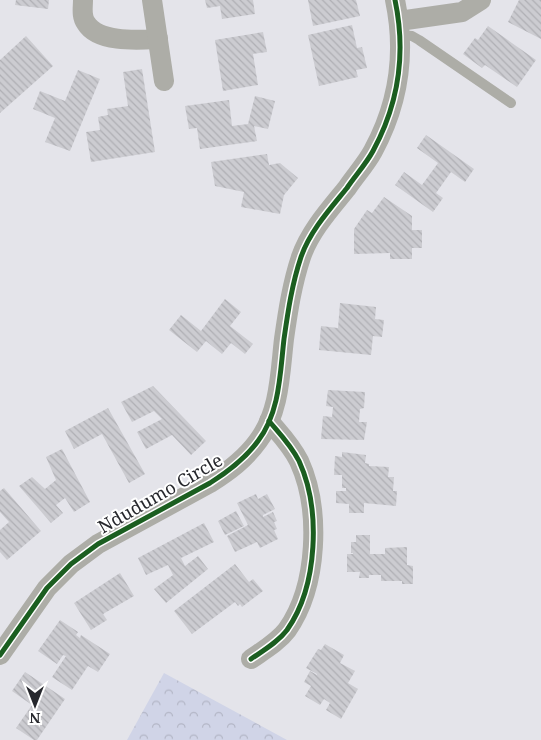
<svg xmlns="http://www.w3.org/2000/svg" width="541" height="740" font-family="'Noto Serif',serif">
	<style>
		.forest { fill: url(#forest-crowns) }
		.building { fill: url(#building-back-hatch) }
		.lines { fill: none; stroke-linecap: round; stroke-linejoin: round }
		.service { stroke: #adada7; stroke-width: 10 }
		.minor { stroke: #adada7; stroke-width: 20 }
		.cycleway-casing { stroke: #fff; stroke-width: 8 }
		.cycleway { stroke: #1b5e20; stroke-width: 5 }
		.labels { text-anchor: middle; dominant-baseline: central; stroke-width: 4; stroke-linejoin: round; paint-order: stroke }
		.street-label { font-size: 18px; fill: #27282d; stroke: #fff }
	</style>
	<defs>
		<pattern id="forest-crowns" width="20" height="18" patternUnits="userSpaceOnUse" patternTransform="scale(1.25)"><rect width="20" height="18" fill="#d0d4e7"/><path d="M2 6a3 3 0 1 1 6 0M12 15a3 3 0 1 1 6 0" fill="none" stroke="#b3b6c6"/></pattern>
		<pattern id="building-back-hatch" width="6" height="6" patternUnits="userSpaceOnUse" patternTransform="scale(1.25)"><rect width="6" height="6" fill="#ccccd1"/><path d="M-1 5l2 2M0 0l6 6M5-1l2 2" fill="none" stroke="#afafb4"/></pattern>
	</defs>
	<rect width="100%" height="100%" fill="#e4e4ea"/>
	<path class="forest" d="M164 673 287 740H127Z"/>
	<g class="building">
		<path d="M16 0H49L48 9 15 5Z"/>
		<path d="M205 0H253L255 14 222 19 220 6 207 8Z"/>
		<path d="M308 0H356L360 16 313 26Z"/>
		<path d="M519 0H541V39L508 22Z"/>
		<path d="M352 25 357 48 362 47 367 68 356 70 358 77 319 86 308 35Z"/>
		<path d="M488 26 536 60 517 87 485 65 482 68 463 54 475 38 478 40Z"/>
		<path d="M263 32 267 52 253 54 258 85 223 91 215 40Z"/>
		<path d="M26 36 53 66 0 113V60Z"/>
		<path d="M142 69 155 152 91 162 86 132 100 130 98 117 108 115 107 109 128 106 123 72Z"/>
		<path d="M78 70 100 79 70 151 45 142 55 118 33 109 40 91 65 101Z"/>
		<path d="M255 96 275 101 268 129 254 126 257 141 200 149 197 128 189 129 185 106 229 100 232 126 248 124Z"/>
		<path d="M426 135 474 169 465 182 451 172 436 193 443 198 433 212 395 185 404 172 422 185 438 163 417 148Z"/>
		<path d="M267 154 269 165 280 163 298 178 284 195 280 214 241 207 244 192 215 186 211 162Z"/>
		<path d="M384 197 412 216V230H422V248H412V259H390V253L354 254V229L367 210 372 213Z"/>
		<path d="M225 299 241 312 230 326 253 344 245 354 231 343 222 354 206 341 197 352 169 330 181 315 201 331Z"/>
		<path d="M340 303 376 307 375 319 384 320 382 337 373 336 371 355 319 350 321 326 338 328Z"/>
		<path d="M153 386 206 441 191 455 172 435 146 449 137 432 162 419 154 411 132 422 121 402Z"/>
		<path d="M328 390 365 392 364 408 360 409 359 422H367L364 440 321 439 323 416 332 417 333 407 326 406Z"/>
		<path d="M108 408 145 474 129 483 102 434 74 449 65 431Z"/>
		<path d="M62 449 90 502 74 512 65 498 56 505 63 513 51 523 19 486 32 477 45 489 56 480 46 457Z"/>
		<path d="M342 452 366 455 365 463 369 464V466L389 467 388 477H394L393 491H397L396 506 364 503V513H349V504L336 503V491H346V488H342V475H334L335 456 342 457Z"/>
		<path d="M4 488 41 531 7 560 0 552V530L9 522 0 512V491Z"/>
		<path d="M256 494 258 499 267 494 275 509 263 515V517L273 512 277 521 274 522 277 529 274 530 278 539 260 548 257 542 235 552 227 536 248 525 237 503Z"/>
		<path d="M236 511 244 526 225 535 218 521Z"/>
		<path d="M204 523 214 542 181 558 185 566 198 556 208 569 166 603 154 589 173 575 168 565 146 575 138 558Z"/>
		<path d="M356 535H370V554H385V548L407 547V565L413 566V584H402V581H381V575H369V578H359L360 572H347V554H353V553H351V542H356Z"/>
		<path d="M235 564 249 582 253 579 263 591 242 607 240 604 238 606 235 602 192 634 174 611Z"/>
		<path d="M120 573 134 596 103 614 107 620 91 630 74 603Z"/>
		<path d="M60 620 78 632 76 635 80 638 81 635 110 654 98 672 88 666 72 690 52 677 66 656 63 655 57 664 38 651Z"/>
		<path d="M325 644 344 655 340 663 355 671 348 683 358 689 341 719 326 710 330 703 324 699 320 705 305 696 311 686 304 682 310 671 317 675V674L306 668 318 649 321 650Z"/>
		<path d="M25 672 65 699 37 740H34L16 728 32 705 12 691Z"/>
	</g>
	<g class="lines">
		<path class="service" d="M400 35 412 36 419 40 511 103"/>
		<g class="minor">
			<path d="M83 0C83 8 81 16 86 23 98 43 138 40 158 39"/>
			<path d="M152 0 164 81"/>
			<path d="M399 21 462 12 481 0"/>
			<path d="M0 655 47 588 71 564 98 544 210 483C229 471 245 459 258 441 280 412 280 373 284 339 288 311 292 284 301 257 310 231 330 209 347 188 355 176 366 164 373 151 399 103 406 52 395 0"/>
			<path d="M251 659C264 650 278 642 287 630 318 586 321 509 299 461 291 445 280 434 269 421"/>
		</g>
		<defs>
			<g id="cycleway">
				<path d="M0 655 47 588 71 564 98 544 210 483C229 471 245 459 258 441 280 412 280 373 284 339 288 311 292 284 301 257 310 231 330 209 347 188 355 176 366 164 373 151 399 103 406 52 395 0"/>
				<path d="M251 659C264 650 278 642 287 630 318 586 321 509 299 461 291 445 280 434 269 421"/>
			</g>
		</defs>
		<use href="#cycleway" class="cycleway-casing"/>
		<use href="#cycleway" class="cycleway"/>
	</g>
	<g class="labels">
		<g class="street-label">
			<text transform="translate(160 493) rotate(-30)">Ndudumo Circle</text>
		</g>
	</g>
	<g transform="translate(35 705) rotate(180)" stroke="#ffffff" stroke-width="4" paint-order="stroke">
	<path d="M0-4L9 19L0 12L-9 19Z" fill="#27282d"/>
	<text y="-8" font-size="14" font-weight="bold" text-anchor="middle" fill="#27282d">N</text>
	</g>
</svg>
